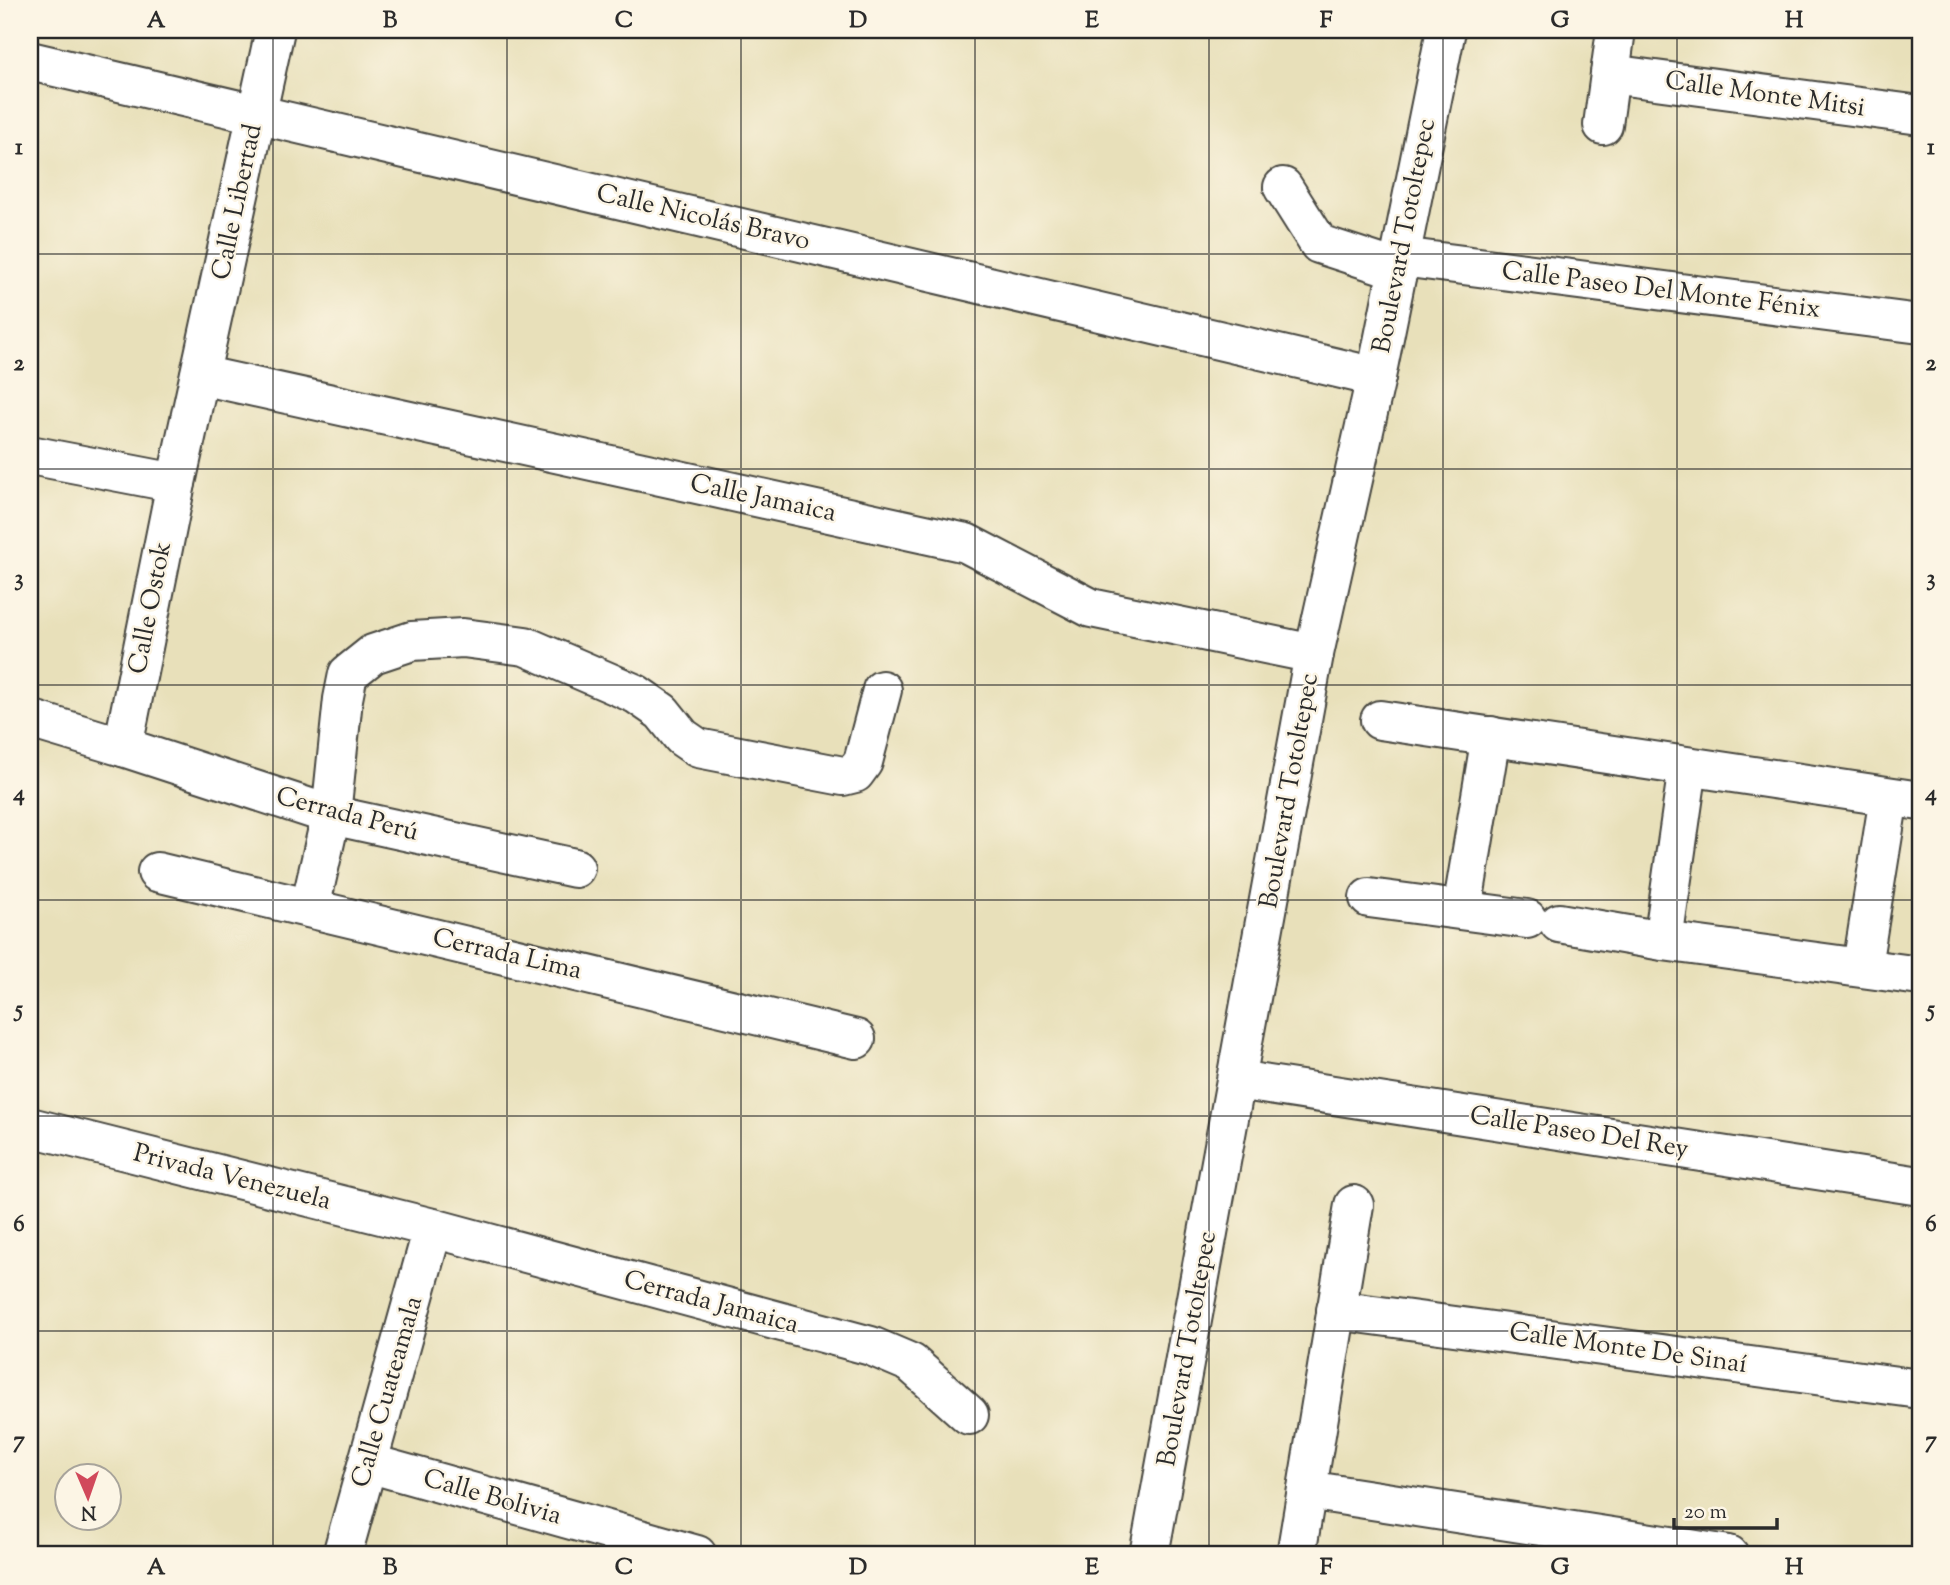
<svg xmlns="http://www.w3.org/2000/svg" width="1950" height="1585" font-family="'Sorts Mill Goudy',serif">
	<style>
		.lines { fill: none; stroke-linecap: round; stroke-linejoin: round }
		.minor-casing { stroke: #474640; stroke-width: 42 }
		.major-casing { stroke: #474640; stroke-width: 42 }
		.minor { stroke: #fff; stroke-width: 38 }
		.major { stroke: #fff; stroke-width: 38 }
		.grid { fill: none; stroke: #2b2b2b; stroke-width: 2; stroke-opacity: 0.55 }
		.labels { text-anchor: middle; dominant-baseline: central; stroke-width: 5; stroke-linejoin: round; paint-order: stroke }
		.street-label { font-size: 26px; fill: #2b2b2b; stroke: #fcf5e5 }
		.neatline { fill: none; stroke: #2b2b2b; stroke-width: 2.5 }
		.grid-label { font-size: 23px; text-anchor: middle; font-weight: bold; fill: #2b2b2b }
	</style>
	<rect width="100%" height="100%" fill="#fcf5e5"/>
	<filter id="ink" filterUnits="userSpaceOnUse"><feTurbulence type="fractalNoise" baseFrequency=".0143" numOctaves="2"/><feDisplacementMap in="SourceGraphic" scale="14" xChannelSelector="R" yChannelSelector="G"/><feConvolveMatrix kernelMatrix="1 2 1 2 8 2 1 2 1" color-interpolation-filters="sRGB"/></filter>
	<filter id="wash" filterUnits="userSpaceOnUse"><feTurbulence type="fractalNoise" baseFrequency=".00686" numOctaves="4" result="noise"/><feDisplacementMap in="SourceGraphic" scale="28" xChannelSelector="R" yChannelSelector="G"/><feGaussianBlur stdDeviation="1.57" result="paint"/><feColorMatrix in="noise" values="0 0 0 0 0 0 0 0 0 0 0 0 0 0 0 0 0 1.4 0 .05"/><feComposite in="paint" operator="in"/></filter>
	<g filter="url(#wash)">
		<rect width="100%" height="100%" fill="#e8e0ba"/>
	</g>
	<g filter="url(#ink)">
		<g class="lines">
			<defs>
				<g id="minor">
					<path d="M1610 74 1920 115"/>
					<path d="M1603 125 1616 30"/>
					<path d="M1283 187 1319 244 1399 270"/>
					<path d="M200 375 966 543 1091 608 1314 654"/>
					<path d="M30 455 176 483"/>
					<path d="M30 719 123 747 331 815 575 868"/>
					<path d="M1380 720 1920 801"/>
					<path d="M123 747 176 483 275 30"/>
					<path d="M157 872 856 1039"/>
					<path d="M1369 898 1527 919"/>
					<path d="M310 908 331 815 343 699 348 674 373 654 412 641 463 638 525 646 636 694 662 712 682 737 698 748 843 776 855 773 863 762 882 690"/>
					<path d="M1462 910 1491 736"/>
					<path d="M1559 923 1663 941 1920 976"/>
					<path d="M1663 941 1688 767"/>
					<path d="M1862 966 1889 797"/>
					<path d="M1237 1080 1920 1186"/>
					<path d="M30 1127 433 1228 871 1346 911 1363 969 1415"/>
					<path d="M1336 1310 1920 1389"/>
					<path d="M368 1463 697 1555"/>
					<path d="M1307 1490 1729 1555"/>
					<path d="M342 1555 433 1228"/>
					<path d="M1149 1555 1314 654 1376 377"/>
					<path d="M1296 1555 1354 1205"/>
				</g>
				<g id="major">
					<path d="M30 61 1376 377 1446 30"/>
					<path d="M1401 257 1920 324"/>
				</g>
			</defs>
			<use href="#minor" class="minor-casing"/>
			<use href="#major" class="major-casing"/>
			<use href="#minor" class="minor"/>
			<use href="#major" class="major"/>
		</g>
	</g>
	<path class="grid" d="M273 30V1555M507 30V1555M741 30V1555M975 30V1555M1209 30V1555M1443 30V1555M1677 30V1555M30 254H1920M30 469H1920M30 685H1920M30 900H1920M30 1116H1920M30 1331H1920"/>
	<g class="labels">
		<g class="street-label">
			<text transform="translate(1765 95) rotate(8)">Calle Monte Mitsi</text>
			<text transform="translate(238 202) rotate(-78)">Calle Libertad</text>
			<text transform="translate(703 218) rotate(13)">Calle Nicolás Bravo</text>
			<text transform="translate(1405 236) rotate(-79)">Boulevard Totoltepec</text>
			<text transform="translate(1661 291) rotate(7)">Calle Paseo Del Monte Fénix</text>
			<text transform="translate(763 499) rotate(12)">Calle Jamaica</text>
			<text transform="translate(151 608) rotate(-79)">Calle Ostok</text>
			<text transform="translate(1290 791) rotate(-80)">Boulevard Totoltepec</text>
			<text transform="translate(347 815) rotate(15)">Cerrada Perú</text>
			<text transform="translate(507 955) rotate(13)">Cerrada Lima</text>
			<text transform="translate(1579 1133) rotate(9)">Calle Paseo Del Rey</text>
			<text transform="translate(232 1178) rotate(14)">Privada Venezuela</text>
			<text transform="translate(711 1303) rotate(15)">Cerrada Jamaica</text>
			<text transform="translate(1188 1349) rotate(-80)">Boulevard Totoltepec</text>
			<text transform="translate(1628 1349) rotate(8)">Calle Monte De Sinaí</text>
			<text transform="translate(388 1392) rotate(-74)">Calle Cuateamala</text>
			<text transform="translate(492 1498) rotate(16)">Calle Bolivia</text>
		</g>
	</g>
	<rect width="1950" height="1585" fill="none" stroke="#fcf5e5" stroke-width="77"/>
	<g transform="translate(88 1497) rotate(178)"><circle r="33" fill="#fcf5e5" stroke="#a8a49b" stroke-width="2"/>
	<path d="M0-5L12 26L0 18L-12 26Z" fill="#d1495b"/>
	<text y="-10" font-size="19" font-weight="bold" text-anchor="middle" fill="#2b2b2b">N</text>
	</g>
	<path d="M1674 1518v10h103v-10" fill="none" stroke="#2b2b2b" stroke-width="3.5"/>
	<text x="1684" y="1518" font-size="21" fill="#2b2b2b" stroke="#fcf5e5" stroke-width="5" paint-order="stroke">20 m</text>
	<rect x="38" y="38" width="1874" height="1508" class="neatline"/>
	<g class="grid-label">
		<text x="156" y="27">A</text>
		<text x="390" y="27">B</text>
		<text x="624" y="27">C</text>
		<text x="858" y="27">D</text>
		<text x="1092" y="27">E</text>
		<text x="1326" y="27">F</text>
		<text x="1560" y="27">G</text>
		<text x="1794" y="27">H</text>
		<text x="19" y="154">1</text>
		<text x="1931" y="154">1</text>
		<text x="19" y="370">2</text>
		<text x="1931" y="370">2</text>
		<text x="19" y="585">3</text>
		<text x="1931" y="585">3</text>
		<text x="19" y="800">4</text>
		<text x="1931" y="800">4</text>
		<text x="19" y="1016">5</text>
		<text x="1931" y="1016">5</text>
		<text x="19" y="1231">6</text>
		<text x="1931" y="1231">6</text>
		<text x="19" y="1447">7</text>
		<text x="1931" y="1447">7</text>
		<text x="156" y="1574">A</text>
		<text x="390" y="1574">B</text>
		<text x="624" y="1574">C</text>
		<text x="858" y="1574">D</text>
		<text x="1092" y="1574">E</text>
		<text x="1326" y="1574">F</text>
		<text x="1560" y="1574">G</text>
		<text x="1794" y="1574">H</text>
	</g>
</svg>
